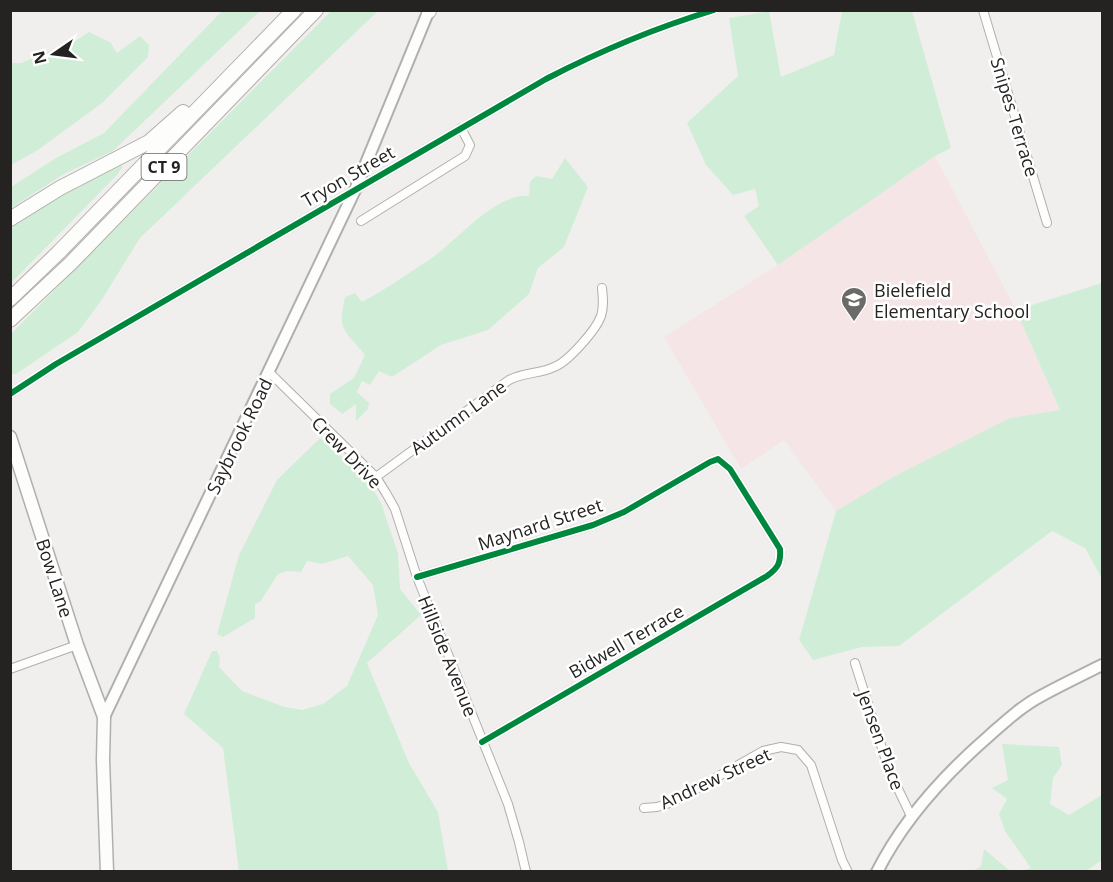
<svg xmlns="http://www.w3.org/2000/svg" width="1113" height="882" font-family="'Open Sans',sans-serif">
	<style>
		.education { fill: #f5e5e6 }
		.green { fill: #d0eed7 }
		.lines { fill: none; stroke-linecap: round; stroke-linejoin: round }
		.minor-casing { stroke: #b1afae; stroke-width: 10 }
		.secondary-casing { stroke: #b1afae; stroke-width: 14 }
		.primary-casing { stroke: #b1afae; stroke-width: 15 }
		.motorway-casing { stroke: #b1afae; stroke-width: 16 }
		.minor { stroke: #fdfdfc; stroke-width: 8 }
		.secondary { stroke: #fdfdfc; stroke-width: 10 }
		.primary { stroke: #fdfdfc; stroke-width: 12 }
		.motorway { stroke: #fdfdfc; stroke-width: 14 }
		.cycleway-casing { stroke: #fff; stroke-width: 10 }
		.cycleway { stroke: #00873e; stroke-width: 6 }
		.labels { text-anchor: middle; dominant-baseline: central; stroke-width: 5; stroke-linejoin: round; paint-order: stroke }
		.shield { fill: #fff; stroke: #666564; stroke-width: 1.5 }
		.shield-label { font-size: 16px; font-weight: bold; fill: #242322 }
		.street-label { font-size: 18px; fill: #242322; stroke: #fff }
		.poi-label { font-size: 18px; fill: #242322; stroke: #fff; text-anchor: start }
	</style>
	<rect width="100%" height="100%" fill="#f1efed"/>
	<path class="education" d="M935 156 1016 310 1060 410 1010 418 893 477 836 511 784 440 741 469 664 337 778 265Z"/>
	<g class="green">
		<path d="M222 11H260L113 151 64 174 11 208V187L56 158 104 133Z"/>
		<path d="M331 11H378L140 238 101 301 78 332 16 374H11V334Z"/>
		<path d="M769 11 781 77 834 55 842 11H912L951 148 935 156 778 265 744 216 759 206 755 189 733 195 706 165 687 123 738 76 729 18Z"/>
		<path d="M89 32 110 42 117 53 140 36 149 45 148 57 102 103 38 150 11 165V63H21L50 51 65 48Z"/>
		<path d="M565 158 588 187 564 247 538 268 529 294 488 330 441 345 392 377 379 371 370 385 362 381 357 392 369 403 368 409 356 421V404L342 414 330 404V394L354 378 365 355C344 329 337 331 345 297L355 293 362 302C385 290 407 274 429 260 456 242 494 193 529 196L530 182 536 176 552 179Z"/>
		<path d="M122 165V168L116 176 11 283V224L101 172Z"/>
		<path d="M1102 283V574L1101 577 1085 548 1052 531 899 646 862 647 813 660 799 640 836 511 893 477 1010 418 1060 410 1016 310Z"/>
		<path d="M320 438 367 479 381 503 398 553 400 589 421 615 367 663 409 763 438 812 448 871H239L223 748 184 714 212 651H217L220 658 219 667 242 691 285 707 302 710 323 704 347 686 378 615 373 585 348 556 322 564 307 561 301 572 287 571 278 574 260 602 255 604V618L223 637 217 634 239 555 277 480Z"/>
		<path d="M1002 744 1059 747 1062 765 1053 778 1050 804 1069 815 1102 795V860L1086 871H1021L1031 868 1005 831 999 814 1007 799 992 788 1008 780Z"/>
		<path d="M984 849 1010 871H973L981 866Z"/>
	</g>
	<g class="lines">
		<defs>
			<g id="minor">
				<path d="M983 10 1047 223"/>
				<path d="M361 221 465 156 470 145 461 128"/>
				<path d="M270 373 376 477 386 493 395 509 417 577 508 804 519 842 526 872"/>
				<path d="M10 394 56 364 546 79C600 51 655 28 714 10"/>
				<path d="M376 477 509 380C524 372 540 374 554 367 568 362 596 330 601 316 604 307 603 298 602 288"/>
				<path d="M417 577 593 525 624 512 710 462 718 459 730 469 780 549C781 563 778 568 767 576L482 742"/>
				<path d="M855 663 889 770 911 816"/>
				<path d="M10 669 77 645"/>
				<path d="M644 808 657 807 673 802 763 751 781 747 798 750 811 765 842 860 848 872"/>
			</g>
			<g id="secondary">
				<path d="M104 717 355 190 429 10"/>
				<path d="M877 872C904 818 945 774 990 735 1006 721 1022 706 1041 696 1061 685 1082 675 1102 665"/>
			</g>
			<path id="primary" d="M10 437 77 645 104 717 103 760 107 872"/>
			<g id="motorway">
				<path d="M429 11V10"/>
				<path d="M10 219 60 188 149 142 183 112"/>
				<path d="M10 299 59 252 294 10"/>
				<path d="M10 320 71 263 316 10"/>
			</g>
		</defs>
		<use href="#minor" class="minor-casing"/>
		<use href="#secondary" class="secondary-casing"/>
		<use href="#primary" class="primary-casing"/>
		<use href="#motorway" class="motorway-casing"/>
		<use href="#minor" class="minor"/>
		<use href="#secondary" class="secondary"/>
		<use href="#primary" class="primary"/>
		<use href="#motorway" class="motorway"/>
		<defs>
			<g id="cycleway">
				<path d="M10 394 56 364 546 79C600 51 655 28 714 10"/>
				<path d="M417 577 593 525 624 512 710 462 718 459 730 469 780 549C781 563 778 568 767 576L482 742"/>
			</g>
		</defs>
		<use href="#cycleway" class="cycleway-casing"/>
		<use href="#cycleway" class="cycleway"/>
	</g>
	<defs>
		<symbol id="school-pin" viewBox="-11 -11 22 30"><path d="M0 17L-7.5 6A9.5 9.5 0 1 1 7.5 6Z" fill="#6c6a69" stroke="#fff"/><path d="M0-5L7-2L0 1L-7-2ZM-4 1L0 2.5L4 1V4Q0 6-4 4Z" fill="#fff"/></symbol>
	</defs>
	<g fill-rule="evenodd">
		<use href="#school-pin" x="839" y="285" width="30" height="40"/>
	</g>
	<g class="labels">
		<rect class="shield" x="141.5" y="154" width="45" height="26" rx="4.5"/>
		<g class="shield-label">
			<text x="164" y="167">CT 9</text>
		</g>
		<g class="street-label">
			<text transform="translate(1015 117) rotate(73)">Snipes Terrace</text>
			<text transform="translate(348 176) rotate(-30)">Tryon Street</text>
			<text transform="translate(458 417) rotate(-36)">Autumn Lane</text>
			<text transform="translate(239 436) rotate(-64)">Saybrook Road</text>
			<text transform="translate(347 452) rotate(46)">Crew Drive</text>
			<text transform="translate(540 524) rotate(-18)">Maynard Street</text>
			<text transform="translate(55 578) rotate(72)">Bow Lane</text>
			<text transform="translate(626 641) rotate(-30)">Bidwell Terrace</text>
			<text transform="translate(448 656) rotate(68)">Hillside Avenue</text>
			<text transform="translate(881 740) rotate(70)">Jensen Place</text>
			<text transform="translate(715 778) rotate(-25)">Andrew Street</text>
		</g>
		<g class="poi-label">
			<text x="874" y="290">Bielefield<tspan x="874" dy="21">Elementary School</tspan></text>
		</g>
	</g>
	<rect width="1113" height="882" fill="none" stroke="#242322" stroke-width="24"/>
	<g transform="translate(54 54) rotate(256)" stroke="#ffffff" stroke-width="4.5" paint-order="stroke">
	<path d="M0-4.5L10 22L0 15L-10 22Z" fill="#242322"/>
	<text y="-9" font-size="16" font-weight="bold" text-anchor="middle" fill="#242322">N</text>
	</g>
</svg>
